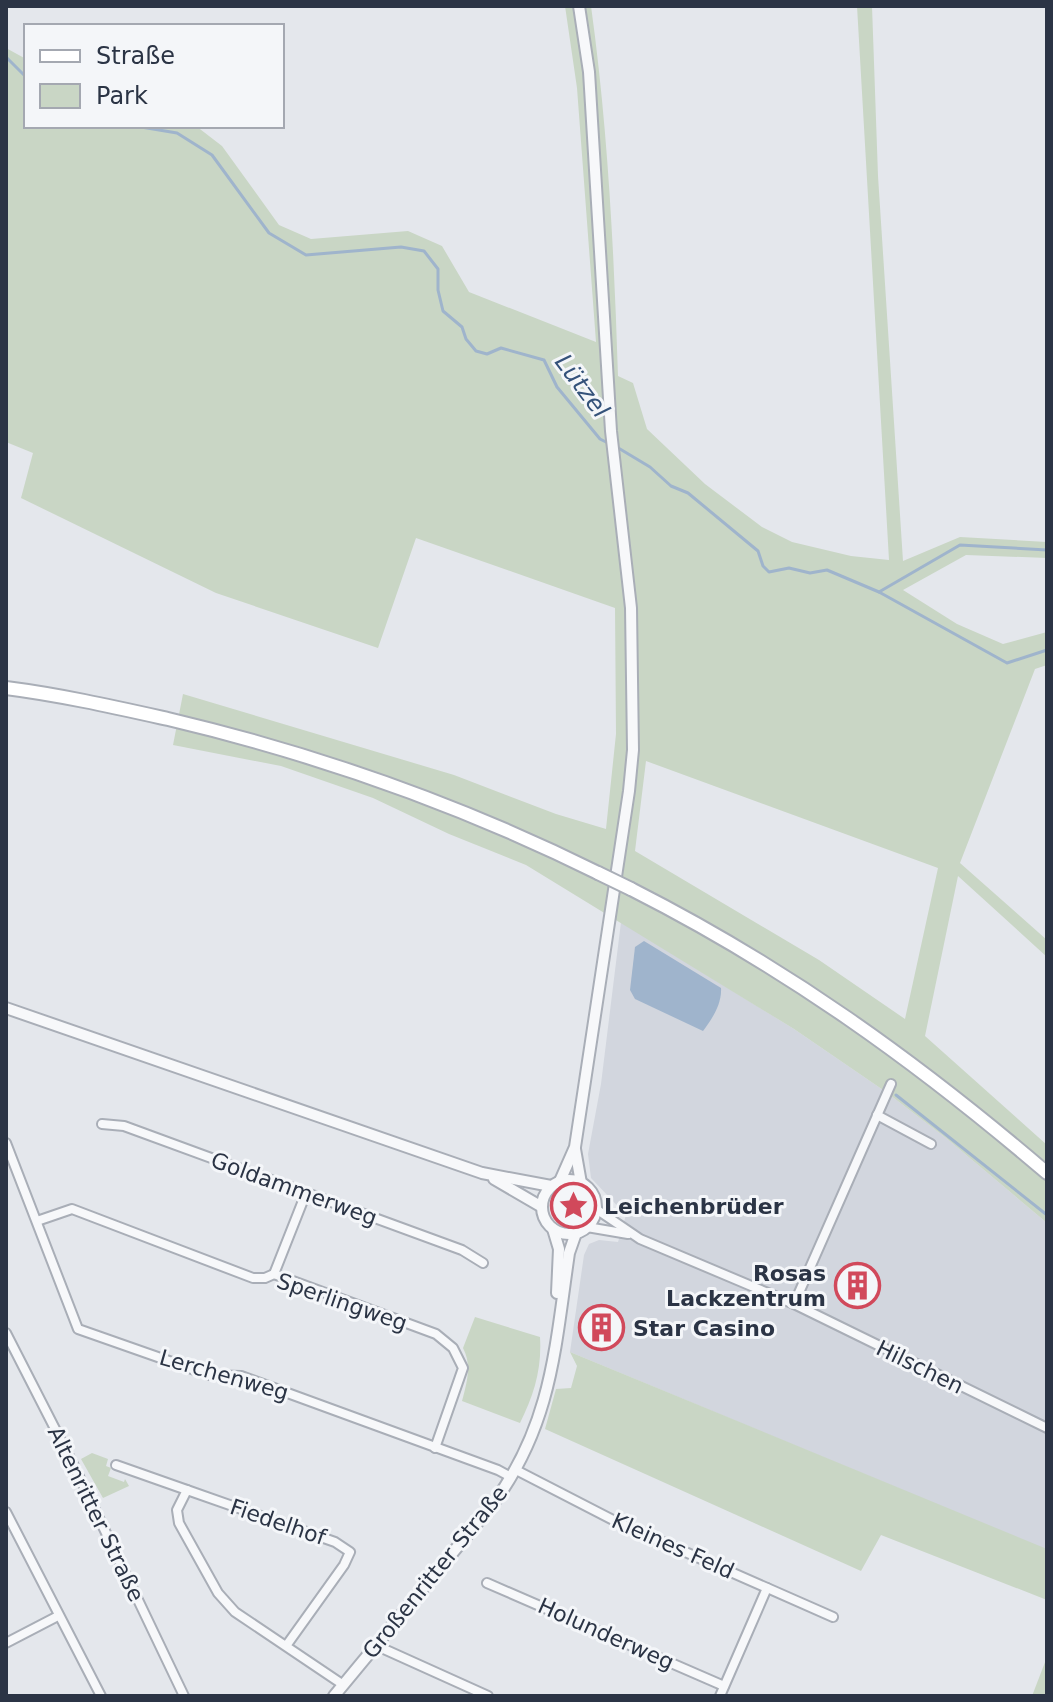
<svg xmlns="http://www.w3.org/2000/svg" width="1053" height="1702" font-family="'DejaVu Sans',sans-serif">
	<style>
		.built { fill: #d2d6de }
		.green { fill: #c9d6c5; fill-rule: evenodd }
		.water { fill: #9fb4cc }
		.lines { fill: none; stroke-linecap: round; stroke-linejoin: round }
		.stream { stroke: #9fb4cc; stroke-width: 3 }
		.minor-casing { stroke: #a9aeb7; stroke-width: 12 }
		.tertiary-casing { stroke: #a9aeb7; stroke-width: 14 }
		.secondary-casing { stroke: #a9aeb7; stroke-width: 16 }
		.minor { stroke: #f7f8fa; stroke-width: 8 }
		.tertiary { stroke: #f7f8fa; stroke-width: 10 }
		.secondary { stroke: #fff; stroke-width: 12 }
		.secondary-bridge-casing { stroke: #a9aeb7; stroke-width: 16; stroke-linecap: butt }
		.secondary-bridge { stroke: #fff; stroke-width: 12 }
		.labels { text-anchor: middle; dominant-baseline: central; stroke-width: 6; stroke-linejoin: round; paint-order: stroke }
		.street-label { font-size: 22px; fill: #2b3445; stroke: #f4f6f9 }
		.poi-label { font-size: 22px; font-weight: bold; fill: #2b3445; stroke: #f4f6f9; text-anchor: start }
		.water-label { font-size: 24px; font-style: italic; fill: #34527a; stroke: #f4f6f9 }
	</style>
	<rect width="100%" height="100%" fill="#e4e7ec"/>
	<path class="built" d="M621 922 794 1029 886 1092 946 1138 1047 1223V1550L570 1352 584 1255 589 1244 599 1240 618 1242 626 1215 591 1178 588 1154 601 1084Z"/>
	<g class="green">
		<path d="M565 6H591C608 129 614 252 618 376L633 383 647 429 705 484 762 527 792 542 851 556 889 560 857 6H872L878 176 903 561 960 537 1047 542V558L966 555 903 590 957 624 1003 644 1047 632V665L1035 669 960 863 1047 940V957L958 876 925 1036 1047 1145V1223L946 1138 886 1092 794 1029 526 865 449 834 373 798 281 766 173 745 183 694 454 775 556 814 606 829 616 734 615 608 416 538 378 648 216 593 21 498 33 453 6 442V48L26 59V126H196L222 146 279 225 311 239 408 231 442 246 469 292 596 342 577 88ZM646 761 938 868 905 1019 819 960 635 851Z"/>
		<path d="M475 1317 540 1337C542 1369 534 1395 520 1423L462 1401C467 1382 472 1365 463 1348Z"/>
		<path d="M570 1352 1047 1549V1600L881 1535 861 1571 545 1429 556 1389 571 1388 577 1366Z"/>
		<path d="M92 1453 108 1459 106 1466 111 1468 108 1476 124 1482 125 1479 129 1486 103 1498 81 1459Z"/>
		<path d="M1047 1657V1696H1032Z"/>
	</g>
	<path class="water" d="M644 941 721 988C722 1004 712 1019 703 1031L635 999 630 990 635 947Z"/>
	<g class="lines">
		<g class="stream">
			<path d="M6 57 26 77"/>
			<path d="M135 126 177 133 212 155 269 233 306 255 401 247 424 251 438 269V290L443 311 462 327 466 339 476 351 487 354 501 348 544 360 557 387 600 439 608 443"/>
			<path d="M615 446 650 467 671 486 688 493 758 551 763 566 769 572 789 568 810 573 827 570 879 592 1007 663 1047 650"/>
			<path d="M879 592 960 545 1047 550"/>
			<path d="M896 1095 1047 1215"/>
		</g>
		<defs>
			<g id="minor">
				<path d="M877 1115 931 1144"/>
				<path d="M102 1124 124 1126 462 1250 483 1263"/>
				<path d="M6 1143 78 1329 209 1375 241 1376 498 1470 511 1477"/>
				<path d="M596 1209 640 1239 794 1304 1047 1428"/>
				<path d="M37 1221 72 1209 253 1278H265L274 1274 436 1334 453 1348 463 1368 435 1448"/>
				<path d="M587 1227 628 1234"/>
				<path d="M274 1274 306 1193"/>
				<path d="M794 1304 891 1084"/>
				<path d="M6 1333 74 1466 184 1696"/>
				<path d="M116 1465 187 1490"/>
				<path d="M516 1470 615 1521 833 1617"/>
				<path d="M6 1512 101 1696"/>
				<path d="M487 1583 724 1686"/>
				<path d="M6 1643 58 1616"/>
				<path d="M375 1645 488 1696"/>
				<path d="M286 1646 344 1565 350 1552 335 1542 187 1490 177 1510 179 1523 218 1593 235 1612 342 1684"/>
				<path d="M720 1696 767 1588"/>
			</g>
			<g id="tertiary">
				<path d="M6 1008 482 1173 551 1186"/>
				<path d="M575 1149 581 1183"/>
				<path d="M494 1179 542 1207"/>
				<circle cx="569" cy="1207" r="27"/>
				<path d="M560 1181 575 1147 629 791 633 750 631 608 611 431 589 72 579 6"/>
				<path d="M553 1229 559 1249 557 1293"/>
				<path d="M334 1696 493 1504C552 1424 555 1348 569 1253L576 1233"/>
			</g>
			<g id="secondary">
				<path d="M6 688C61 695 114 707 168 719 316 754 461 805 598 873"/>
				<path d="M631 889C785 967 916 1061 1047 1173"/>
			</g>
		</defs>
		<use href="#minor" class="minor-casing"/>
		<use href="#tertiary" class="tertiary-casing"/>
		<use href="#secondary" class="secondary-casing"/>
		<use href="#minor" class="minor"/>
		<use href="#tertiary" class="tertiary"/>
		<use href="#secondary" class="secondary"/>
		<defs>
			<path id="secondary-bridge" d="M598 873 631 889"/>
		</defs>
		<use href="#secondary-bridge" class="secondary-bridge-casing"/>
		<use href="#secondary-bridge" class="secondary-bridge"/>
	</g>
	<defs>
		<symbol id="sight-ring" viewBox="-11 -11 22 22"><circle r="9.5" fill="#f4f6f9" stroke="#d1495b" stroke-width="1.5"/><path d="M0-6L1.8-2.2L6-1.7L2.9 1.2L3.7 5.4L0 3.3L-3.7 5.4L-2.9 1.2L-6-1.7L-1.8-2.2Z" fill="#d1495b"/></symbol>
		<symbol id="building-ring" viewBox="-11 -11 22 22"><circle r="9.5" fill="#f4f6f9" stroke="#d1495b" stroke-width="1.5"/><path d="M-4-6H4V6H1V3H-1V6H-4ZM-2.5-4.3h1.7v1.8h-1.7ZM.8-4.3h1.7v1.8H.8ZM-2.5-1h1.7V.8h-1.7ZM.8-1h1.7V.8H.8Z" fill="#d1495b"/></symbol>
	</defs>
	<g fill-rule="evenodd">
		<use href="#sight-ring" x="548" y="1180" width="51" height="51"/>
		<use href="#building-ring" x="832" y="1260" width="51" height="51"/>
		<use href="#building-ring" x="576" y="1302" width="51" height="51"/>
	</g>
	<g class="labels">
		<g class="street-label">
			<text transform="translate(294 1189) rotate(20)">Goldammerweg</text>
			<text transform="translate(342 1302) rotate(19)">Sperlingweg</text>
			<text transform="translate(920 1367) rotate(26)">Hilschen</text>
			<text transform="translate(224 1375) rotate(16)">Lerchenweg</text>
			<text transform="translate(96 1514) rotate(64)">Altenritter Straße</text>
			<text transform="translate(278 1522) rotate(19)">Fiedelhof</text>
			<text transform="translate(673 1546) rotate(24)">Kleines Feld</text>
			<text transform="translate(435 1572) rotate(-51)">Großenritter Straße</text>
			<text transform="translate(606 1634) rotate(24)">Holunderweg</text>
		</g>
		<g class="poi-label">
			<text x="604" y="1206">Leichenbrüder</text>
			<text x="826" y="1273" text-anchor="end">Rosas<tspan x="826" dy="25">Lackzentrum</tspan></text>
			<text x="633" y="1328">Star Casino</text>
		</g>
		<g class="water-label">
			<text transform="translate(582 386) rotate(53)">Lützel</text>
		</g>
	</g>
	<rect width="1053" height="1702" fill="none" stroke="#2b3445" stroke-width="16"/>
	<rect x="24" y="24" width="260" height="104" fill="#f4f6f9" stroke="#a4a8b1" stroke-width="2"/>
	<rect x="40" y="50" width="40" height="12" fill="#ffffff" stroke="#a4a8b1" stroke-width="2"/>
	<text x="96" y="64" font-size="24" fill="#2b3445">Straße</text>
	<rect x="40" y="84" width="40" height="24" fill="#c9d6c5" stroke="#a4a8b1" stroke-width="2"/>
	<text x="96" y="104" font-size="24" fill="#2b3445">Park</text>
</svg>
